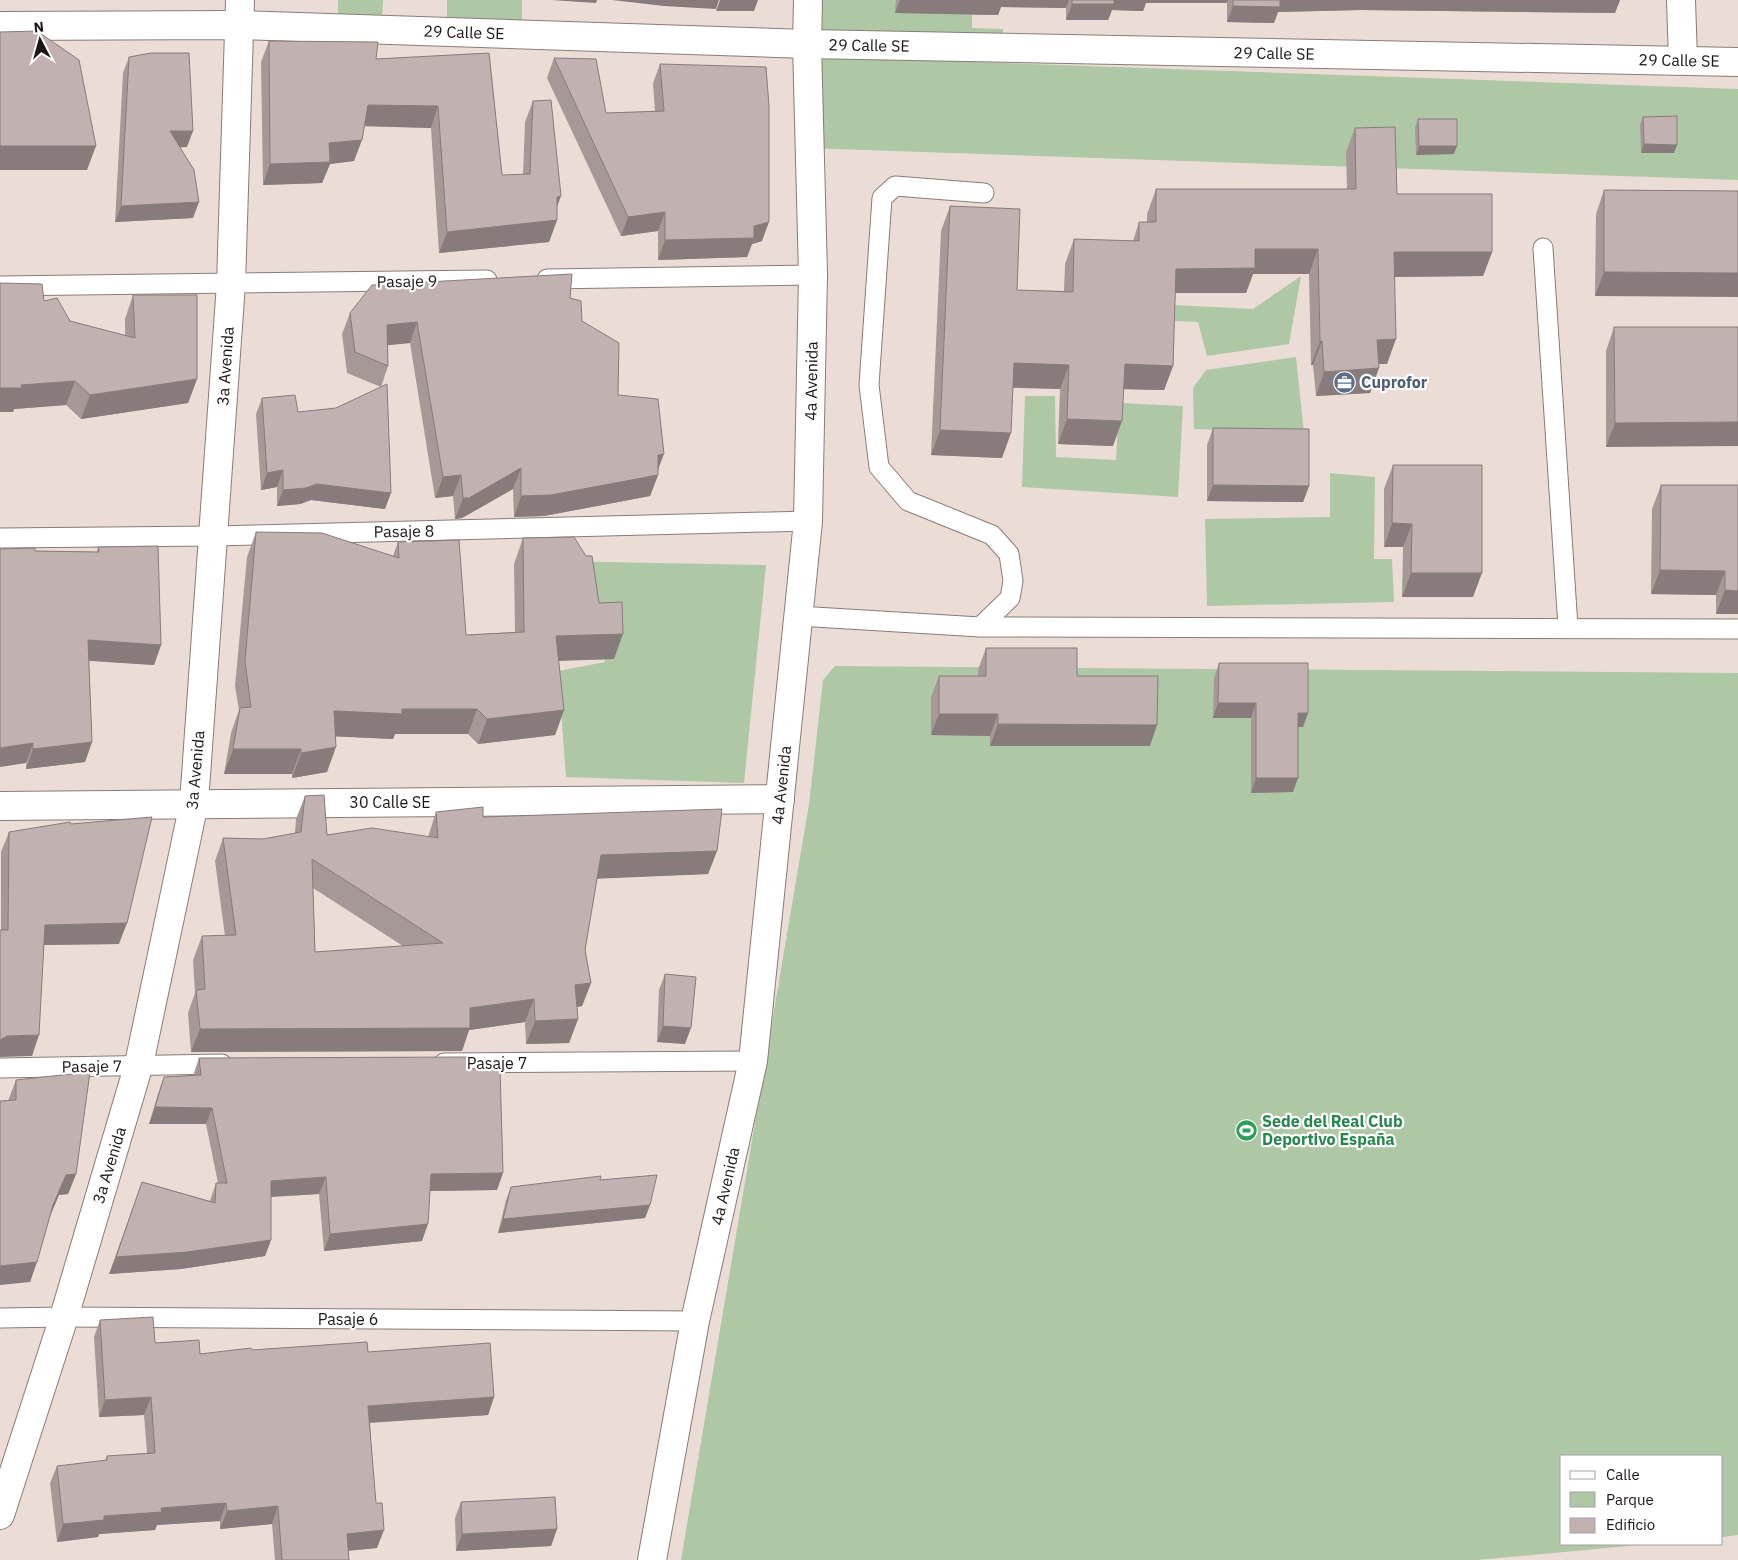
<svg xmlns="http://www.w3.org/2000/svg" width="1738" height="1560" font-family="'IBM Plex Sans',sans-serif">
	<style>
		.green { fill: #aec8a6 }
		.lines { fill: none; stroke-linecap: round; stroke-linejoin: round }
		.service-casing { stroke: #897c76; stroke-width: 21 }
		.minor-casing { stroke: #897c76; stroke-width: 30 }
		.tertiary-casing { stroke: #897c76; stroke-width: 30 }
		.service { stroke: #fff; stroke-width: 19 }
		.minor { stroke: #fff; stroke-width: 28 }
		.tertiary { stroke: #fff; stroke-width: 28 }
		.wall { fill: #a69897; fill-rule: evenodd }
		.shaded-wall { fill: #877c7b }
		.building { fill: #c1b1b0; stroke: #877c7b; fill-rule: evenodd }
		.labels { text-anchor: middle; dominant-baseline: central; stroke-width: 4.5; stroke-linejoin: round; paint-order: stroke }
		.street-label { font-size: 16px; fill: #1b1614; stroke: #fff }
		.service-label { font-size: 16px; font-weight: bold; fill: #4e5e75; stroke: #fff; text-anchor: start }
		.leisure-label { font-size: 16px; font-weight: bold; fill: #27864d; stroke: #fff; text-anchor: start }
	</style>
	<rect width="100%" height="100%" fill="#ebddd6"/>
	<g class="green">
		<path d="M338 0H383L382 19 338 18Z"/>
		<path d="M447 0H522V20L447 18Z"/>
		<path d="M810 0H896V13L972 14V28L1003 29V57L808 54Z"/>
		<path d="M808 56 1738 89V180L805 148Z"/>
		<path d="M1301 276 1289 344 1207 356 1198 322 1131 319 1132 303 1253 309Z"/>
		<path d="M1296 357 1304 433 1194 429 1193 388 1206 370Z"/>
		<path d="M1025 396H1055L1056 457 1116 460 1119 403 1183 406 1178 497 1022 487Z"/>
		<path d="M1330 473 1375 477 1374 559H1392L1394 602 1207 606 1205 519 1330 517Z"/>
		<path d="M552 561 766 565 744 783 566 777 558 671 605 662 597 615Z"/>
		<path d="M835 666 1738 673V1535L1722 1537V1456H1562V1544H1649L1477 1560H681L809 804 823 680Z"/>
	</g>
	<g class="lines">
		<defs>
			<g id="service">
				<path d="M1543 248 1568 627"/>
				<path d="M547 279 813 275"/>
				<path d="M0 286 487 280"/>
				<path d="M0 538 213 536 808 521"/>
				<path d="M798 616 980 627 1010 598 1013 581 1009 554 992 535 908 501 879 467 869 385 882 198 895 186 984 193"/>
				<path d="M980 627 1738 629"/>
				<path d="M444 1063 753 1061"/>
				<path d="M0 1068 222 1064"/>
				<path d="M0 1318 64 1317 695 1321"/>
			</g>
			<g id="minor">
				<path d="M1681 0 1683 60"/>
				<path d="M0 26 239 25 807 44 1738 62"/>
				<path d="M0 806 780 799"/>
				<path d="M0 1515 64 1317 139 1064 194 803 231 284 240 0"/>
			</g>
			<path id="tertiary" d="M652 1560 695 1321 753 1061 808 521 813 275 807 44 808 0"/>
		</defs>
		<use href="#service" class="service-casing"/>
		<use href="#minor" class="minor-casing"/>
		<use href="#tertiary" class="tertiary-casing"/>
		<use href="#service" class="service"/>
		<use href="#minor" class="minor"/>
		<use href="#tertiary" class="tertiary"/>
	</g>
	<g class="wall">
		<path d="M896 0H1620L1615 13 1361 10 1278 12 1274 23 1227 22V3H1146L1143 11 1112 10 1108 20H1066V8L1001 7 998 15 895 13Z"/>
		<path d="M269 41 376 59 489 53 502 175H523L525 122 533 101 557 206V220L549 242 439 253 431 128 364 126 354 161 330 164 322 183 263 185 261 62Z"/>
		<path d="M129 57 187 147H180L193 218 115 222 123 73Z"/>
		<path d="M554 58 606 113 655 111 653 83 660 64 762 241 752 244 747 257 658 260V231L621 236 547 78Z"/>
		<path d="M1643 117 1674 153H1641L1640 125Z"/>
		<path d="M1418 119 1454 154 1416 155 1415 128Z"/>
		<path d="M1355 128 1397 194 1492 252 1483 276 1395 277 1387 364H1379L1370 393 1316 396 1313 365H1311L1309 274H1253L1246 293H1175L1173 366 1164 390 1124 389 1113 446 1058 444 1060 389 1013 388 1002 458 931 455 941 231 950 206 1017 290 1064 291 1065 264 1074 239 1133 241 1139 222H1147V214L1156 189H1347L1346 152Z"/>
		<path d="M1604 190 1738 191 1595 296 1596 214Z"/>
		<path d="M0 283 44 301 70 321 125 336V319L133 295 197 379 188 403 81 419 66 405 14 409 13 412H0Z"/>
		<path d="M570 298 582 321 618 395 658 470V475L650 496 544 516 514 517 513 489 462 518 455 519 453 496 435 498 410 343 388 345V366L381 387 347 373 342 334 350 313Z"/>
		<path d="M1614 327H1738L1606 447V351Z"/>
		<path d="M262 398 298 412 385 509 311 500 300 504 277 506V487L261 490 256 414Z"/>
		<path d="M1213 428 1309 486 1303 502 1207 501V445Z"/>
		<path d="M1393 465 1473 597H1402L1403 547H1384V489Z"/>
		<path d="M1661 485H1738V614H1716V595L1651 594 1652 509Z"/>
		<path d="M256 532 393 556 398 542 466 635 515 632 514 564 523 538 599 603 614 659 558 661 564 710 555 735 478 744 468 734H395L393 739 335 736 327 772 292 778V774H224L231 733 239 710 235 686 247 557Z"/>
		<path d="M98 547 161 645 154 665 89 661 92 742 85 762 26 769 35 551 97 552Z"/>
		<path d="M986 648 1077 676 1150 746H990V736L931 735V697L939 676H978V670Z"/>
		<path d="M1219 663 1308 713 1303 727H1298L1293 792 1251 793V718H1213L1214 678Z"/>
		<path d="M305 796 327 835 428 837 436 812 483 817 717 851 708 874 597 878 585 950 591 983 582 1006 577 1007 578 1019 569 1043 526 1044 525 1022 469 1030 462 1051 191 1052 188 1013 195 993 193 960 202 936H225L215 861 223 838 263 839 295 833 296 819ZM313 888 403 946 315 952Z"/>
		<path d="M9 832 119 944 44 945 32 1056 1 930V852Z"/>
		<path d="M665 974 685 1044 657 1042 659 990Z"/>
		<path d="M199 1058 469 1069 497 1190 430 1191 422 1241 324 1251 319 1194 271 1197V1240L265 1256 181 1269 109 1274 142 1182 210 1201 216 1183H218L206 1124H149L158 1094 164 1077 193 1076Z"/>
		<path d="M16 1080 76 1174 68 1194 59 1195 51 1214 30 1282 8 1101Z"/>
		<path d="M600 1180 650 1205 645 1218 498 1233 506 1200 511 1187Z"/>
		<path d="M100 1320 155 1343 200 1354 252 1350 368 1352 494 1397 488 1415 370 1423 377 1548 348 1551 349 1560H275L272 1524 220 1529V1521L157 1525 155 1530 99 1534 98 1537 57 1542 50 1483 57 1466 105 1461 107 1456 147 1453 144 1415 99 1417 94 1337Z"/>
		<path d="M461 1502 557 1529 551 1546 456 1551 455 1518Z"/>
	</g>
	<g class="shaded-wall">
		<path d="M551 0H597L596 3Z"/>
		<path d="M612 0H719L716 9 664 6Z"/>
		<path d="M720 0H758L754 11H716Z"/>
		<path d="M900 0H1069L1066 8 1001 7 998 15 895 13Z"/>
		<path d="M1112 0H1228L1227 3H1146L1143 11 1112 10 1108 20H1066L1072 4Z"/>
		<path d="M1278 0H1620L1615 13 1361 10 1278 12 1274 23 1227 22 1233 6Z"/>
		<path d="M368 105 438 106 431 128 360 126Z"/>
		<path d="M170 131H193L187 147 164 148Z"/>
		<path d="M362 140 354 161 330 164 322 183 263 185 270 164 329 143Z"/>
		<path d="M1644 144 1677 145 1674 153H1641Z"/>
		<path d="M0 146H96L87 170H0Z"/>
		<path d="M1419 146H1457L1454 154 1416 155Z"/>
		<path d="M561 196 553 218 557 197Z"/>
		<path d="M199 202 193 218 115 222 121 206Z"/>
		<path d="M665 212 658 231 621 236 628 217Z"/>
		<path d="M557 220 549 242 439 253 447 232Z"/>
		<path d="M769 222 762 241 752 244 747 257 658 260 665 240 754 226Z"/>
		<path d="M1255 249H1318L1309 274H1253L1246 293H1167L1176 269Z"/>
		<path d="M1394 252H1492L1483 276 1385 277Z"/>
		<path d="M1604 272 1738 273V297L1595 296Z"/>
		<path d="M417 322 410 343 379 346 387 325Z"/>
		<path d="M1396 339 1387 364H1368L1377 340Z"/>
		<path d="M1320 341H1322L1313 365H1311Z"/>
		<path d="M1014 363 1069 365 1060 389 1005 387Z"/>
		<path d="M1125 364 1173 366 1164 390 1116 389Z"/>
		<path d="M1379 368 1370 393 1316 396 1324 372Z"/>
		<path d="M197 379 188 403 81 419 90 395Z"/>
		<path d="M75 381 66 405 14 409 13 412H0V388L21 385Z"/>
		<path d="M1067 419 1122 421 1113 446 1058 444Z"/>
		<path d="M1738 422V446L1606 447 1615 423Z"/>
		<path d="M940 430 1011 433 1002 458 931 455Z"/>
		<path d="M664 454 656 475 658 455Z"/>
		<path d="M521 468 513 489 462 518 455 519 463 498Z"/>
		<path d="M283 470 277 487 261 490 267 473Z"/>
		<path d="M461 475 453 496 435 498 443 477Z"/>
		<path d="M658 475 650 496 544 516 514 517 521 496Z"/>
		<path d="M317 484 391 493 385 509 311 500 300 504 277 506 283 490Z"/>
		<path d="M1213 485 1309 486 1303 502 1207 501Z"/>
		<path d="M1392 523 1412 524 1403 547H1384Z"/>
		<path d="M1660 570 1725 571 1716 595 1651 594Z"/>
		<path d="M1411 573H1482L1473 597H1402Z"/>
		<path d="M1725 590 1738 591V614H1716Z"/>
		<path d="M623 634 614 659 546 661 556 636Z"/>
		<path d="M88 640 161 645 154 665 81 660Z"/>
		<path d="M1218 703H1256L1251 718H1213Z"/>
		<path d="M402 709H477L468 734H395L393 739 325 736 334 711Z"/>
		<path d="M564 710 555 735 478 744 487 719Z"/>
		<path d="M1298 713H1308L1303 727H1293Z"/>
		<path d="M939 714H998L990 736 931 735Z"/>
		<path d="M998 724 1157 725 1150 746H990Z"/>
		<path d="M92 742 85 762 26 769 33 749Z"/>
		<path d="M33 743 26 763 0 767V748Z"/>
		<path d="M336 747 327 772 292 778 301 753Z"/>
		<path d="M233 749H301L292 774H224Z"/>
		<path d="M1256 778H1298L1293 792 1251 793Z"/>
		<path d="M717 851 708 874 592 879 601 855Z"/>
		<path d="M127 923 119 944 37 945 45 925Z"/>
		<path d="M591 983 582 1006 566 1009 575 985Z"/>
		<path d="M534 999 525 1022 469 1030 462 1051 191 1052 200 1029 470 1008Z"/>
		<path d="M578 1019 569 1043 526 1044 535 1021Z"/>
		<path d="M663 1026 691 1028 685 1044 657 1042Z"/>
		<path d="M39 1035 32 1056 0 1057V1040L7 1036Z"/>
		<path d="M155 1107 212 1108 206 1124H149Z"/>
		<path d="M503 1173 497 1190 425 1191 431 1174Z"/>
		<path d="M76 1174 68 1194 59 1195 46 1225 53 1205 66 1175Z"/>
		<path d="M326 1177 319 1194 265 1197 271 1181Z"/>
		<path d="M650 1205 645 1218 498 1233 503 1219Z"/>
		<path d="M428 1224 422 1241 324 1251 330 1234Z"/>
		<path d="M271 1240 265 1256 181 1269 109 1274 116 1257Z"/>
		<path d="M37 1262 30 1282 0 1285V1266Z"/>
		<path d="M151 1397 144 1415 99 1417 105 1400Z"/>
		<path d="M494 1397 488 1415 362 1423 368 1406Z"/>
		<path d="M226 1503 220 1521 157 1525 155 1530 99 1534 98 1537 57 1542 63 1524 104 1516 161 1508Z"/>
		<path d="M278 1506 272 1524 220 1529 227 1511Z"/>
		<path d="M557 1529 551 1546 456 1551 462 1534Z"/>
		<path d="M384 1530 377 1548 341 1551 347 1534Z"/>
	</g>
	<g class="building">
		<rect x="1072" y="0" width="42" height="4"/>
		<path d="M1233 0H1280V7L1233 6Z"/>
		<path d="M37 31 79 60 96 146H0V32Z"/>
		<path d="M269 41 378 42 376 59 489 53 502 175 530 174 533 101 551 100 561 196 557 197V220L447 232 438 106 368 105 362 140 329 143 330 162 270 164Z"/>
		<path d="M151 53H189L193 131H170L194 170 199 202 121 206 129 57Z"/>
		<path d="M554 58 596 59 606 113 664 111 660 64 766 67 769 106V222L754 226V238L665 240V212L628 217Z"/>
		<path d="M1677 116V145L1644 144 1643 117Z"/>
		<path d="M1418 119H1457V146H1419Z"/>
		<path d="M1395 127 1397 194H1492V252H1394L1396 339 1377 340 1379 368 1324 372 1322 341H1320L1318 249H1255V268L1176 269 1173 366 1125 364 1122 421 1067 419 1069 365 1014 363 1011 433 940 430 950 206 1020 209 1017 290 1073 292 1074 239 1139 241V222H1156V189H1356L1355 128Z"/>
		<path d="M1604 190 1738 191V273L1604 272Z"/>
		<path d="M572 274 570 298 581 301 582 321 619 343 618 395 658 399 664 454 658 455V475L551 495 521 496V468L469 498H463L461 475 443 477 417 322 387 325 388 366 355 352 350 313 372 285Z"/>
		<path d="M0 283 42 284 44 301 57 298 70 321 135 338 133 295H197V379L90 395 75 381 21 385 22 388H0Z"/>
		<path d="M1614 327H1738V422L1615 423Z"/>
		<path d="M387 384 391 493 317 484 306 488 283 490V470L267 473 262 398 295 395 298 412 336 408Z"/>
		<path d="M1213 428 1309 429V486L1213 485Z"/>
		<path d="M1393 465H1482V573H1411L1412 524 1392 523Z"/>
		<path d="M1661 485H1738V591L1725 590V571L1660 570Z"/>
		<path d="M256 532 322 533 399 558 398 542 459 540 466 635 524 632 523 538 574 537 586 556H592L599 603 622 602 623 634 556 636 564 710 487 719 477 709H402V714L334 711 336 747 301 753V749H233L240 708 251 707 245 661Z"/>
		<path d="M158 546 161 645 88 640 92 742 33 749V743L0 748V549L35 548V551L99 552 98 547Z"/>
		<path d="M986 648H1077V676H1158L1157 725 998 724V714H939V676H986Z"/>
		<path d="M1219 663H1308V713H1298V778H1256V703H1218Z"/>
		<path d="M324 795 327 835 372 828 438 838 436 812 483 807V817L722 809 717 851 601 855 585 950 591 983 575 985 578 1019 535 1021 534 999 470 1008V1028L200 1029 196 990 205 989 202 936 236 935 223 838 263 839 301 832 305 796ZM312 859 443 943 315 952Z"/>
		<path d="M152 817 127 923 45 925 39 1035 7 1036 0 1040V930H8L9 832 70 822 71 824Z"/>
		<path d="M665 974 696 977 691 1028 663 1026Z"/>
		<path d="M468 1057 469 1069 500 1067 503 1173 431 1174 428 1224 330 1234 326 1177 271 1181V1240L187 1252 116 1257 142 1182 215 1203 216 1183H227L212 1108 155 1107 164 1077 201 1075 199 1058Z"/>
		<path d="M90 1072 76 1174 66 1175 53 1205 37 1262 0 1266V1101L16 1100V1080Z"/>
		<path d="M657 1175 650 1205 503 1219 511 1187 601 1176 600 1180Z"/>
		<path d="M153 1317 155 1343 199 1340 200 1354 251 1348 252 1350 367 1342 368 1352 490 1343 494 1397 368 1406 376 1503H382L384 1530 347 1534 349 1560H282L278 1506 227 1511 226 1503 161 1508 162 1512 104 1516V1520L63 1524 57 1466 107 1460V1456L155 1453 151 1397 105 1400 100 1320Z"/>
		<path d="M555 1497 557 1529 462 1534 461 1502Z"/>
	</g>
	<defs>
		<symbol id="office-disc" viewBox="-11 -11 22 22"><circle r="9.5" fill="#5c6f8a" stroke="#fff"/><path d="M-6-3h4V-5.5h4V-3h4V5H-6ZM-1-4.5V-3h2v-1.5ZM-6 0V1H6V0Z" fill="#fff"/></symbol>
		<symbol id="stadium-disc" viewBox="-11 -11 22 22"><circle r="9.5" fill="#2e9e5b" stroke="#fff"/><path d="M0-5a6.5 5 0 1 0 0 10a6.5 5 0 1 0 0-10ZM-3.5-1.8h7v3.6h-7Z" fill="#fff"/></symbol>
	</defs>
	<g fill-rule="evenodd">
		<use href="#office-disc" x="1332" y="370" width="25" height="25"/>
		<use href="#stadium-disc" x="1234" y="1118" width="25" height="25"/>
	</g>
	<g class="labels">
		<g class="street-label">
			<text transform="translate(464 32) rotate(2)">29 Calle SE</text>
			<text transform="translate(869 45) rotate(1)">29 Calle SE</text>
			<text transform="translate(1274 53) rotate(1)">29 Calle SE</text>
			<text transform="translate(1679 60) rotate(1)">29 Calle SE</text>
			<text transform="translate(407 281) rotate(-1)">Pasaje 9</text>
			<text transform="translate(225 366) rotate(-86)">3a Avenida</text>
			<text transform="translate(811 381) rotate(-89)">4a Avenida</text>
			<text transform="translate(404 531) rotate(-1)">Pasaje 8</text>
			<text transform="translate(195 770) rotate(-85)">3a Avenida</text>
			<text transform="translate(781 785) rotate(-84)">4a Avenida</text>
			<text x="390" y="802">30 Calle SE</text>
			<text x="497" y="1063">Pasaje 7</text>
			<text transform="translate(92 1066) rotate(-1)">Pasaje 7</text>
			<text transform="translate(109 1165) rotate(-73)">3a Avenida</text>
			<text transform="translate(725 1186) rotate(-77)">4a Avenida</text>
			<text x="348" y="1319">Pasaje 6</text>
		</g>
		<g class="service-label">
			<text x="1361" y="382">Cuprofor</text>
		</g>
		<g class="leisure-label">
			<text x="1262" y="1121">Sede del Real Club<tspan x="1262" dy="18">Deportivo España</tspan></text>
		</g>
	</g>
	<rect x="1560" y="1455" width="162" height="90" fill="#ffffff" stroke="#a4a2a1"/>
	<rect x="1570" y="1471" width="25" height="8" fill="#ffffff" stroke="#a4a2a1"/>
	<text x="1606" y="1480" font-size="15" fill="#1b1614">Calle</text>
	<rect x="1570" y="1492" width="25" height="15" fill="#aec8a6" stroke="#a4a2a1"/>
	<text x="1606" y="1505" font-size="15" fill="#1b1614">Parque</text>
	<rect x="1570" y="1518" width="25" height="15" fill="#c1b1b0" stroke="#a4a2a1"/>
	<text x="1606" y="1530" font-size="15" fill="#1b1614">Edificio</text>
	<g transform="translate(40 40) rotate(354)" stroke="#ffffff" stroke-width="4" paint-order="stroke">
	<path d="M0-4L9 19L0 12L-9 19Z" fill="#1b1614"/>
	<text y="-8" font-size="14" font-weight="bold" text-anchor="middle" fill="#1b1614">N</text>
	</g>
</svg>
